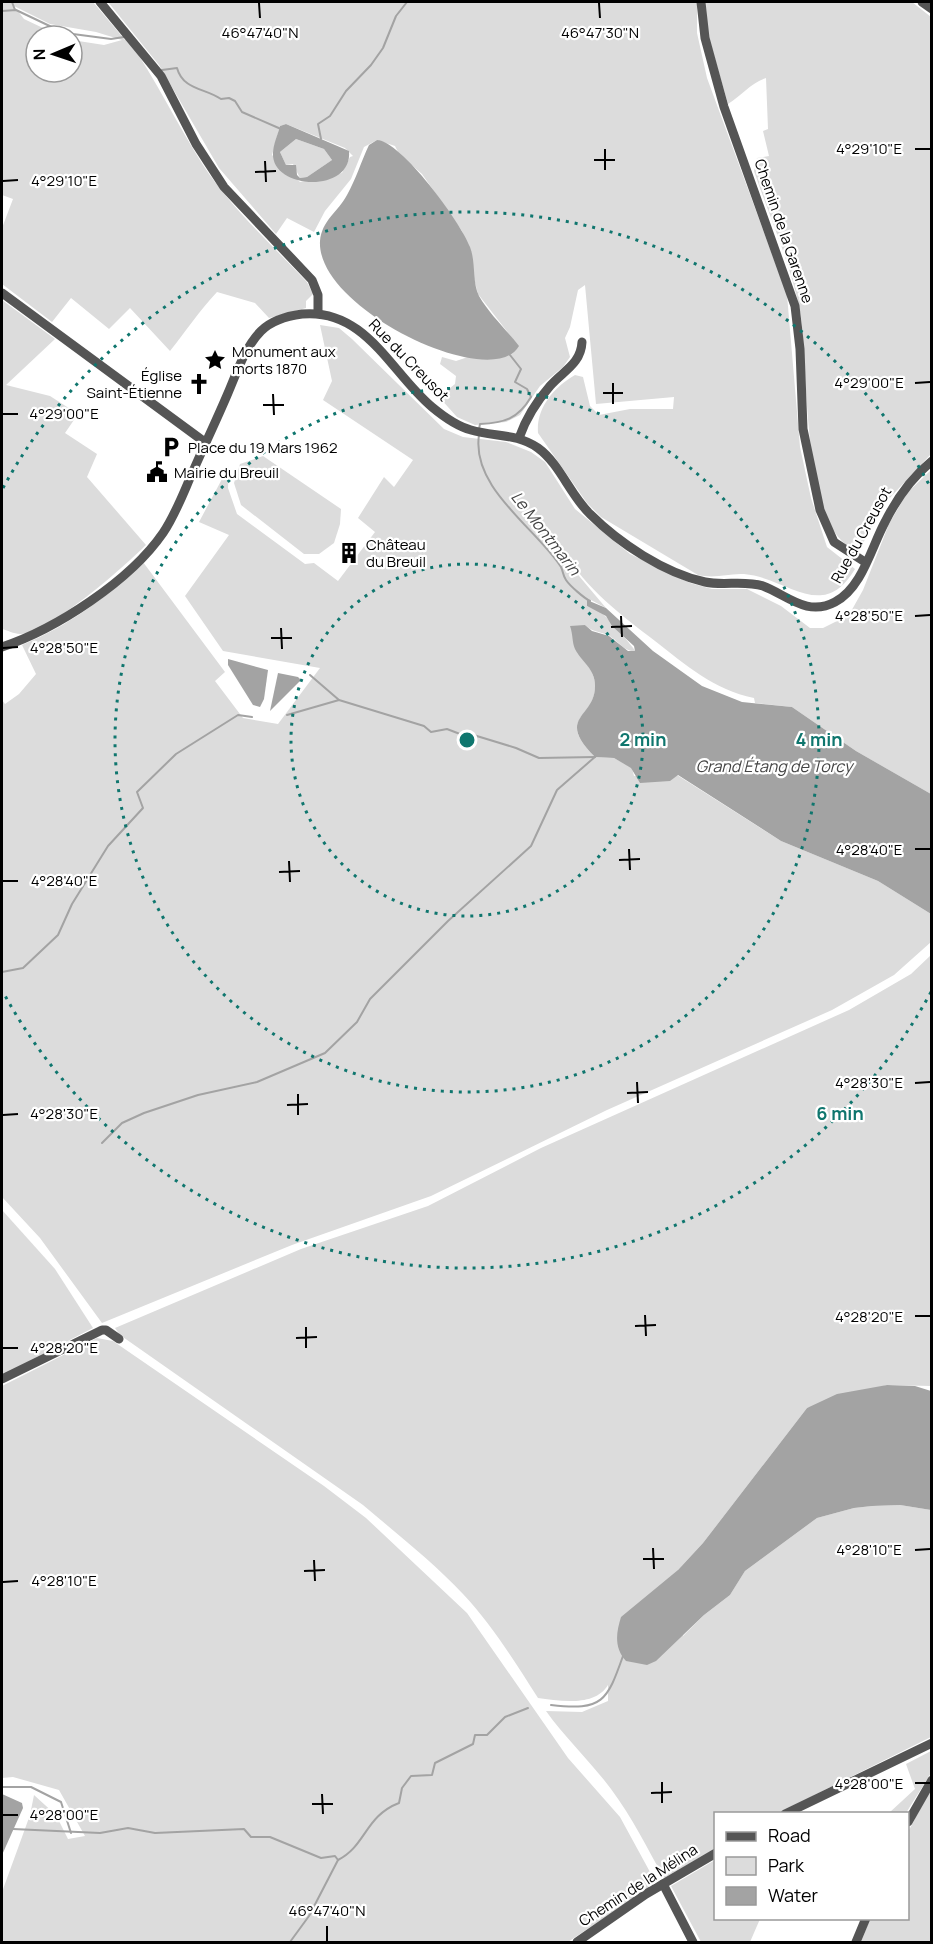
<svg xmlns="http://www.w3.org/2000/svg" width="933" height="1944" font-family="Manrope,sans-serif">
	<style>
		.green { fill: #dcdcdc; fill-rule: evenodd }
		.water { fill: #a3a3a3; fill-rule: evenodd }
		.lines { fill: none; stroke-linecap: round; stroke-linejoin: round }
		.stream { stroke: #a3a3a3; stroke-width: 2 }
		.minor { stroke: #555; stroke-width: 9 }
		.ticks { fill: none; stroke: #000; stroke-width: 2 }
		.ring { fill: none; stroke: #0f766e; stroke-width: 3; stroke-dasharray: 3 6 }
		.labels { text-anchor: middle; dominant-baseline: central; stroke-width: 4.5; stroke-linejoin: round; paint-order: stroke }
		.street-label { font-size: 15px; fill: #000; stroke: #fff }
		.poi-label { font-size: 15px; fill: #000; stroke: #fff; text-anchor: start }
		.water-label { font-size: 16px; font-style: italic; fill: #444; stroke: #fff }
		.ticks-label { font-size: 15px; text-anchor: middle; fill: #000; stroke: #fff; stroke-width: 4.5; stroke-linejoin: round; paint-order: stroke }
		.centre { fill: #0f766e; stroke: #fff; stroke-width: 3 }
		.ring-label { font-size: 18px; text-anchor: middle; font-weight: bold; fill: #0f766e; stroke: #fff; stroke-width: 4.5; stroke-linejoin: round; paint-order: stroke }
	</style>
	<rect width="100%" height="100%" fill="#fff"/>
	<g class="green">
		<path d="M2 2H93L125 40 128 39C156 80 177 124 203 165 232 209 271 244 307 282L313 294 306 301V308L269 318 255 303 217 292C199 311 186 331 170 351L130 308 109 329 71 298 52 322 2 284V228L13 199 2 195ZM14 6 50 24 96 32 122 40 104 45 72 40V72H36V36H60L24 19Z"/>
		<path d="M108 2H697V33L707 78 787 295 800 447 811 498 827 547 855 569C823 623 788 578 744 574 728 573 717 579 698 575L601 517 587 503 538 433C536 408 554 387 575 375L583 377 590 406 599 415 630 409H673L674 397 596 404 585 285 578 290 570 327 565 338 570 357 563 367 540 386 520 415 506 422 475 425 457 417 439 397 455 384 456 376 440 364 442 357 456 361 468 357 493 359 513 339 478 294 462 231 422 174 399 154 395 146 377 140 364 147 351 179 325 211 314 232 287 218 276 234 219 168 159 65ZM286 124 345 148 353 156 350 157 342 173 300 182 272 155 280 126Z"/>
		<path d="M706 2H912L931 17V454L886 502 859 550C798 539 810 352 799 306 789 260 769 215 754 171L757 158 769 156 763 131 768 129 766 78C751 83 742 95 728 104L707 31Z"/>
		<path d="M296 139 324 149 332 160 307 177 300 178 293 164 286 165 280 152Z"/>
		<path d="M2 300 55 339 6 385 50 396 78 414 65 433 97 454 87 477 146 545C125 566 48 634 20 634 14 634 7 630 2 629Z"/>
		<path d="M320 325 339 328 352 339 444 429 463 437 506 442 531 452 545 462 575 509 630 554 690 583 712 589H747L781 606 810 628H823L849 615 863 590 889 524 907 493 931 470V794L856 751 792 707 755 703 754 698C714 690 686 665 655 641 621 615 586 589 564 551H558L606 608 591 600 587 606C592 609 600 611 604 615 608 618 635 649 636 652 624 651 620 643 611 637 602 631 593 633 585 625L574 635C573 656 595 665 595 685 596 719 554 716 595 757L614 758 632 768 634 776 677 775 781 841 878 881 931 914V942L894 975 832 1010 607 1110 431 1196 292 1245 102 1323 40 1238 2 1197V700L5 704 19 694 36 674 22 645C68 626 108 597 143 562L225 672 215 681 243 718 278 724 320 668 223 651 185 596 229 535 199 522 229 466 228 488 237 514 305 564 314 563 338 581 375 532 358 518 384 477 394 487 413 460 323 400 332 381Z"/>
		<path d="M263 456 341 509 340 524 334 543 319 554H304L241 505 234 483 240 464Z"/>
		<path d="M931 955V1386L887 1385 807 1408 703 1543 678 1570 683 1636 704 1615 730 1595 745 1571 817 1518 854 1508 872 1506 900 1505 931 1510V1737L778 1813 716 1814 715 1849 664 1878C647 1848 632 1817 611 1789 591 1762 566 1739 546 1711L582 1712 608 1701V1685C595 1707 560 1701 538 1698 515 1662 492 1625 463 1594 433 1562 397 1534 363 1505L120 1335 115 1328 301 1249 428 1206 541 1148 849 1010 911 974Z"/>
		<path d="M2 1210 55 1269 93 1328 2 1375Z"/>
		<path d="M97 1338 113 1341 324 1486 366 1518 467 1613 568 1758 620 1817 656 1883 568 1942H2V1892L30 1815 34 1795 56 1815 68 1839 85 1836 59 1790 13 1777 2 1778V1386Z"/>
		<path d="M931 1751V1773L906 1813H889L915 1789 906 1764Z"/>
		<path d="M931 1788V1942H861L870 1919 908 1918V1832Z"/>
		<path d="M715 1860 716 1918 760 1919 750 1942H701L671 1886Z"/>
	</g>
	<g class="water">
		<path d="M286 124 349 151C353 194 271 190 273 153 273 145 278 134 280 126ZM296 139 324 149 332 160 307 177 300 178 297 175 296 165H286L280 152Z"/>
		<path d="M377 140C401 141 461 222 470 247 476 262 472 282 479 296 490 315 506 329 519 346 493 393 316 309 320 241 322 220 338 212 347 195 356 179 361 162 369 145Z"/>
		<path d="M587 600 606 608 653 651 702 686 742 702 792 707 856 751 931 794V914L878 881 781 841 678 775 670 781 640 783 631 768 614 758 595 757C554 716 596 718 595 685 595 669 581 661 575 649 572 643 573 634 570 626L585 625 592 631 609 636 628 651H635L634 646 612 626 606 616 587 606Z"/>
		<path d="M228 659 268 670 264 699 260 707 253 705 228 665Z"/>
		<path d="M278 673 298 677 301 680 270 711Z"/>
		<path d="M887 1385 915 1386 931 1391V1510L900 1505 872 1506 854 1508 817 1518 745 1571 730 1595 704 1615 656 1661 647 1665 626 1661C614 1648 616 1633 621 1617L678 1570 703 1543 807 1408 837 1394Z"/>
		<path d="M2 1794 22 1803 23 1808 2 1855Z"/>
	</g>
	<g class="lines">
		<g class="stream">
			<path d="M12 2 15 10"/>
			<path d="M2 11 16 10 56 29 73 34 111 39 124 37"/>
			<path d="M162 70 177 68C183 90 205 88 221 99L229 98 235 101 242 112 281 129"/>
			<path d="M321 139 318 124 330 116 346 91 371 65 383 48 396 16 407 2"/>
			<path d="M479 429 480 424C504 423 518 419 531 397L527 389 515 382 521 369 510 355"/>
			<path d="M479 435C471 488 536 528 561 567 563 571 563 576 566 580 570 586 584 598 590 601"/>
			<path d="M310 675 339 700"/>
			<path d="M287 715 339 700 424 726 431 732 447 729 460 734 467 733 516 748 539 758 595 757"/>
			<path d="M2 972 23 968 58 935 72 904 108 846 143 808 137 792 176 754 238 715 252 717"/>
			<path d="M102 1143 122 1123 144 1113 198 1095 257 1082 325 1053 357 1022 370 999 448 921 531 846 557 790 596 756"/>
			<path d="M551 1705C603 1711 607 1701 623 1656"/>
			<path d="M2 1787H31L61 1802 71 1833"/>
			<path d="M13 1829 100 1833 128 1828 155 1833 244 1829 251 1837H270L321 1858 335 1856 338 1860C366 1846 365 1816 399 1803L402 1788 411 1776 432 1775 435 1763 473 1744 475 1735H487L505 1717 528 1708"/>
			<path d="M290 1942 309 1916 338 1860"/>
		</g>
		<g class="minor">
			<path d="M100 2 161 76 196 144 224 187 312 280 318 295V313"/>
			<path d="M701 2 705 38 724 107 795 306 800 349 803 429 820 510 834 542 865 562"/>
			<path d="M922 2 932 9"/>
			<path d="M2 293 206 443"/>
			<path d="M519 438C526 418 536 402 550 386 563 371 581 364 582 342"/>
			<path d="M2 647C56 629 130 581 163 533 176 514 184 491 194 469 205 444 217 419 228 393 237 372 245 347 261 331 272 320 287 316 302 314 366 308 391 373 432 407 444 417 456 426 471 430 494 437 517 433 538 448 560 464 570 495 590 514 619 543 664 573 705 582 724 586 744 580 763 586 787 595 807 617 835 602 862 588 871 548 885 522 897 498 911 478 932 461"/>
			<path d="M2 1379 102 1330H106L119 1339"/>
			<path d="M785 1814 932 1743"/>
			<path d="M908 1822 932 1780"/>
			<path d="M663 1884 693 1942"/>
			<path d="M577 1942 646 1894 716 1853"/>
			<path d="M856 1942 866 1918"/>
		</g>
	</g>
	<path class="ticks" d="M259 3 260 18M599 3 600 18M605 149V170M915 149H930M594 160H615M265 161 266 182M255 172 276 171M3 181 18 180M613 383V404M915 383 930 382M603 393H623M273 394 274 415M263 405H284M3 414H18M621 616 622 637M915 616 930 615M611 627 632 626M281 628 282 649M271 638H292M3 648 18 647M629 849 630 870M915 849H930M619 860 640 859M289 861 290 882M279 872 300 871M3 881H18M637 1082 638 1103M915 1083 930 1082M627 1093 648 1092M298 1094V1115M287 1105 308 1104M3 1115 18 1114M645 1315 646 1336M915 1316H930M635 1326 656 1325M306 1327V1348M296 1338 317 1337M3 1348H18M653 1548 654 1569M915 1550 930 1549M643 1559H664M314 1560 315 1581M304 1571 325 1570M3 1582 18 1581M662 1782V1803M915 1783H930M651 1793 672 1792M322 1794 323 1814M312 1804H333M3 1815H18M327 1926V1941"/>
	<g class="ring">
		<circle cx="467" cy="740" r="176"/>
		<circle cx="467" cy="740" r="352"/>
		<path d="M931 992A528 528 0 0 1 3 992M3 488A528 528 0 0 1 931 488"/>
	</g>
	<defs>
		<symbol id="sight-bare" viewBox="-9 -9 18 18"><path d="M0-6L1.8-2.2L6-1.7L2.9 1.2L3.7 5.4L0 3.3L-3.7 5.4L-2.9 1.2L-6-1.7L-1.8-2.2Z" fill="#000" stroke="#fff" stroke-width="2.5" paint-order="stroke"/></symbol>
		<symbol id="church-bare" viewBox="-9 -9 18 18"><path d="M-1.2-6h2.4v3.5h3.3v2.4h-3.3V6h-2.4V-.1h-3.3v-2.4h3.3Z" fill="#000" stroke="#fff" stroke-width="2.5" paint-order="stroke"/></symbol>
		<symbol id="parking-bare" viewBox="-9 -9 18 18"><path d="M-3.5-5.5H1a3.5 3.5 0 0 1 0 7H-1V5.5H-3.5ZM-1-3.4V-.6H.8a1.4 1.4 0 0 0 0-2.8Z" fill="#000" stroke="#fff" stroke-width="2.5" paint-order="stroke"/></symbol>
		<symbol id="civic-bare" viewBox="-9 -9 18 18"><path d="M-.6-6.5H3V-4.5H.6V-3L4-1V1h2V6H-6V1h2V-1L-.6-3ZM-1.2 2.5V6h2.4V2.5Z" fill="#000" stroke="#fff" stroke-width="2.5" paint-order="stroke"/></symbol>
		<symbol id="building-bare" viewBox="-9 -9 18 18"><path d="M-4-6H4V6H1V3H-1V6H-4ZM-2.5-4.3h1.7v1.8h-1.7ZM.8-4.3h1.7v1.8H.8ZM-2.5-1h1.7V.8h-1.7ZM.8-1h1.7V.8H.8Z" fill="#000" stroke="#fff" stroke-width="2.5" paint-order="stroke"/></symbol>
	</defs>
	<g fill-rule="evenodd">
		<use href="#sight-bare" x="200" y="345" width="30" height="30"/>
		<use href="#church-bare" x="184" y="369" width="30" height="30"/>
		<use href="#parking-bare" x="156" y="432" width="30" height="30"/>
		<use href="#civic-bare" x="142" y="457" width="30" height="30"/>
		<use href="#building-bare" x="334" y="538" width="30" height="30"/>
	</g>
	<g class="labels">
		<g class="street-label">
			<text transform="translate(784 231) rotate(71)">Chemin de la Garenne</text>
			<text transform="translate(409 360) rotate(46)">Rue du Creusot</text>
			<text transform="translate(861 535) rotate(-61)">Rue du Creusot</text>
			<text transform="translate(638 1885) rotate(-33)">Chemin de la Mélina</text>
		</g>
		<g class="poi-label">
			<text x="232" y="351">Monument aux<tspan x="232" dy="17">morts 1870</tspan></text>
			<text x="182" y="375" text-anchor="end">Église<tspan x="182" dy="17">Saint-Étienne</tspan></text>
			<text x="188" y="447">Place du 19 Mars 1962</text>
			<text x="174" y="472">Mairie du Breuil</text>
			<text x="366" y="544">Château<tspan x="366" dy="17">du Breuil</tspan></text>
		</g>
		<g class="water-label">
			<text transform="translate(546 533) rotate(52)">Le Montmarin</text>
			<text x="774" y="766">Grand Étang de Torcy</text>
		</g>
	</g>
	<g class="ticks-label">
		<text x="260" y="38">46°47'40"N</text>
		<text x="600" y="38">46°47'30"N</text>
		<text x="869" y="154">4°29'10"E</text>
		<text x="64" y="186">4°29'10"E</text>
		<text x="869" y="388">4°29'00"E</text>
		<text x="64" y="419">4°29'00"E</text>
		<text x="869" y="621">4°28'50"E</text>
		<text x="64" y="653">4°28'50"E</text>
		<text x="869" y="855">4°28'40"E</text>
		<text x="64" y="886">4°28'40"E</text>
		<text x="869" y="1088">4°28'30"E</text>
		<text x="64" y="1119">4°28'30"E</text>
		<text x="869" y="1322">4°28'20"E</text>
		<text x="64" y="1353">4°28'20"E</text>
		<text x="869" y="1555">4°28'10"E</text>
		<text x="64" y="1586">4°28'10"E</text>
		<text x="869" y="1789">4°28'00"E</text>
		<text x="64" y="1820">4°28'00"E</text>
		<text x="327" y="1916">46°47'40"N</text>
	</g>
	<circle cx="467" cy="740" r="9" class="centre"/>
	<g class="ring-label">
		<text x="643" y="746">2 min</text>
		<text x="819" y="746">4 min</text>
		<text x="840" y="1120">6 min</text>
	</g>
	<rect width="933" height="1944" fill="none" stroke="#000000" stroke-width="6"/>
	<rect x="714" y="1812" width="195" height="108" fill="#ffffff" stroke="#999999" stroke-width="1.5"/>
	<rect x="726" y="1832" width="30" height="9" fill="#555555" stroke="#999999" stroke-width="1.5"/>
	<text x="768" y="1842" font-size="18" fill="#000000">Road</text>
	<rect x="726" y="1857" width="30" height="18" fill="#dcdcdc" stroke="#999999" stroke-width="1.5"/>
	<text x="768" y="1872" font-size="18" fill="#000000">Park</text>
	<rect x="726" y="1887" width="30" height="18" fill="#a3a3a3" stroke="#999999" stroke-width="1.5"/>
	<text x="768" y="1902" font-size="18" fill="#000000">Water</text>
	<g transform="translate(54 54) rotate(268)"><circle r="28" fill="#ffffff" stroke="#999999" stroke-width="1.5"/>
	<path d="M0-4.5L10 22L0 15L-10 22Z" fill="#000000"/>
	<text y="-9" font-size="16" font-weight="bold" text-anchor="middle" fill="#000000">N</text>
	</g>
</svg>
